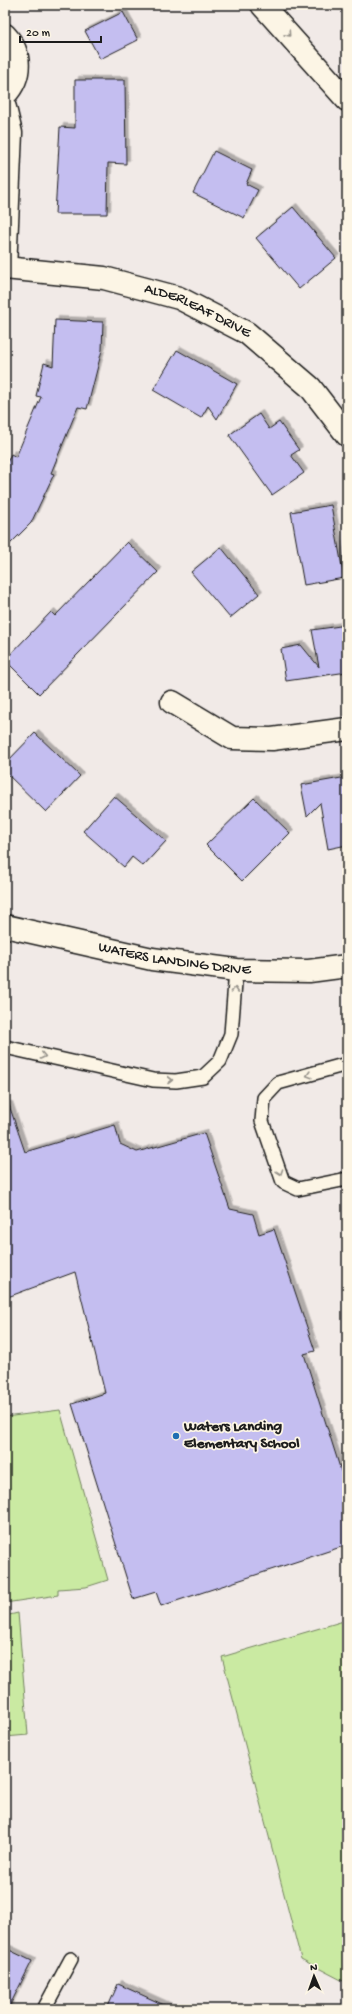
<svg xmlns="http://www.w3.org/2000/svg" width="352" height="2014" font-family="'Gochi Hand',sans-serif">
	<style>
		.green { fill: #caeaa2; stroke: #73835f }
		.building { fill: #c4bef0; stroke: #1c1c1c; filter: url(#shadow) }
		.lines { fill: none; stroke-linecap: round; stroke-linejoin: round }
		.service-casing { stroke: #1c1c1c; stroke-width: 16 }
		.minor-casing { stroke: #1c1c1c; stroke-width: 25 }
		.tertiary-casing { stroke: #1c1c1c; stroke-width: 25 }
		.secondary-casing { stroke: #1c1c1c; stroke-width: 25 }
		.service { stroke: #fcf5e5; stroke-width: 13 }
		.minor { stroke: #fcf5e5; stroke-width: 22 }
		.tertiary { stroke: #fcf5e5; stroke-width: 22 }
		.secondary { stroke: #fcf5e5; stroke-width: 22 }
		.oneway { stroke: #97938b }
		.poi-dot { fill: #1f6fb2; stroke: #fcf5e5; stroke-width: 1.5 }
		.labels { text-anchor: middle; dominant-baseline: central; stroke-width: 3.5; stroke-linejoin: round; paint-order: stroke }
		.street-label { font-size: 15px; fill: #1c1c1c; stroke: #fcf5e5 }
		.poi-label { font-size: 15px; font-weight: bold; fill: #1c1c1c; stroke: #fcf5e5; text-anchor: start }
	</style>
	<defs>
		<filter id="shadow"><feDropShadow dx="3.5" dy="-3.5" stdDeviation="0" flood-color="#0004"/></filter>
	</defs>
	<rect width="100%" height="100%" fill="#f1eae7"/>
	<filter id="ink" filterUnits="userSpaceOnUse"><feTurbulence type="fractalNoise" baseFrequency=".025" numOctaves="2"/><feDisplacementMap in="SourceGraphic" scale="8" xChannelSelector="R" yChannelSelector="G"/><feConvolveMatrix kernelMatrix="1 2 1 2 8 2 1 2 1" color-interpolation-filters="sRGB"/></filter>
	<g filter="url(#ink)">
		<g class="green">
			<path d="M60 1410 108 1580 86 1587 58 1589V1595L5 1603V1417Z"/>
			<path d="M18 1613 28 1735 5 1737V1616Z"/>
			<path d="M347 1620V1983L301 1959 222 1657Z"/>
		</g>
		<g class="building">
			<path d="M123 12 138 40 100 59 85 31Z"/>
			<path d="M75 80H125L126 164 108 163 107 214H55L60 127 75 128Z"/>
			<path d="M214 151 252 170 246 184 258 190 244 218 193 193Z"/>
			<path d="M293 207 336 258 299 289 256 238Z"/>
			<path d="M55 320 103 322 102 350 87 409 78 407 51 473 54 474 31 523 5 549V467L11 454 16 457 41 397 36 396 44 363 53 366Z"/>
			<path d="M177 350 237 384 217 419 208 406 201 418 153 390Z"/>
			<path d="M259 414 269 429 279 422 299 450 291 455 304 473 272 495 229 435Z"/>
			<path d="M331 505 344 578 304 585 291 512Z"/>
			<path d="M127 542 158 572 39 694 5 660 51 612 55 616Z"/>
			<path d="M221 547 259 594 230 618 191 572Z"/>
			<path d="M347 625V672L286 681 281 649 301 645 319 667 312 630Z"/>
			<path d="M35 733 80 776 46 812 5 772V764Z"/>
			<path d="M347 777V845L328 849 320 803 307 816 301 785Z"/>
			<path d="M114 796 166 841 143 866 132 857 124 867 83 831Z"/>
			<path d="M254 798 290 833 242 881 206 845Z"/>
			<path d="M5 1105H9L25 1152 115 1125 120 1144 137 1152 204 1133 230 1209 253 1214 259 1234 274 1229 315 1351 304 1354 347 1490V1545L161 1606 156 1592 133 1599 72 1404 105 1393 75 1272 5 1298Z"/>
			<path d="M5 1948 32 1961 8 2009H5Z"/>
			<path d="M118 1984 173 2009H107Z"/>
		</g>
		<g class="lines">
			<defs>
				<g id="service">
					<path d="M5 1047 153 1080 176 1081 203 1077 220 1061 231 1034 236 970"/>
					<path d="M347 1064 278 1083 264 1098 262 1121 283 1182 298 1189 347 1179"/>
					<path d="M44 2009 71 1959"/>
				</g>
				<g id="minor">
					<path d="M5 35C22 53 22 77 5 95"/>
					<path d="M5 108 11 133 5 269"/>
					<path id="s1" d="M5 268 104 278 179 298 247 333 310 387 347 435"/>
					<path d="M172 702 232 738 272 739 347 729"/>
				</g>
				<g id="tertiary">
					<path id="s2" d="M5 926 152 959 236 970 309 971 347 966"/>
				</g>
				<path id="secondary" d="M262 5 347 100"/>
			</defs>
			<use href="#service" class="service-casing"/>
			<use href="#minor" class="minor-casing"/>
			<use href="#tertiary" class="tertiary-casing"/>
			<use href="#secondary" class="secondary-casing"/>
			<use href="#service" class="service"/>
			<use href="#minor" class="minor"/>
			<use href="#tertiary" class="tertiary"/>
			<use href="#secondary" class="secondary"/>
		</g>
		<defs><path id="oneway-chevron" d="M-2-3.5L2.5 0L-2 3.5" fill="none" stroke-width="1.6" stroke-linecap="round" stroke-linejoin="round"/></defs>
		<g class="oneway">
			<use href="#oneway-chevron" transform="translate(288 34) rotate(48)"/>
			<use href="#oneway-chevron" transform="translate(235 990) rotate(-87)"/>
			<use href="#oneway-chevron" transform="translate(43 1056) rotate(13)"/>
			<use href="#oneway-chevron" transform="translate(309 1075) rotate(164)"/>
			<use href="#oneway-chevron" transform="translate(170 1080)"/>
			<use href="#oneway-chevron" transform="translate(280 1172) rotate(71)"/>
		</g>
	</g>
	<circle class="poi-dot" cx="176" cy="1436" r="4"/>
	<g class="labels">
		<g class="street-label">
			<text stroke="none"><textPath href="#s1" startOffset="199">ALDERLEAF DRIVE</textPath></text>
			<text stroke="none"><textPath href="#s2" startOffset="173">WATERS LANDING DRIVE</textPath></text>
		</g>
		<g class="poi-label">
			<text x="184" y="1427">Waters Landing<tspan x="184" dy="17">Elementary School</tspan></text>
		</g>
	</g>
	<rect width="352" height="2014" fill="none" stroke="#fcf5e5" stroke-width="20"/>
	<rect x="10" y="10" width="332" height="1994" fill="none" stroke="#1c1c1c" stroke-width="1.5" filter="url(#ink)"/>
	<g transform="translate(314 1976) rotate(358)" stroke="#fcf5e5" stroke-width="3" paint-order="stroke">
	<path d="M0-3L7 15L0 10L-7 15Z" fill="#1c1c1c"/>
	<text y="-6" font-size="11" font-weight="bold" text-anchor="middle" fill="#1c1c1c">N</text>
	</g>
	<path d="M20 36v6h81v-6" fill="none" stroke="#1c1c1c" stroke-width="2"/>
	<text x="26" y="36" font-size="12" fill="#1c1c1c" stroke="#fcf5e5" stroke-width="3" paint-order="stroke">20 m</text>
</svg>
